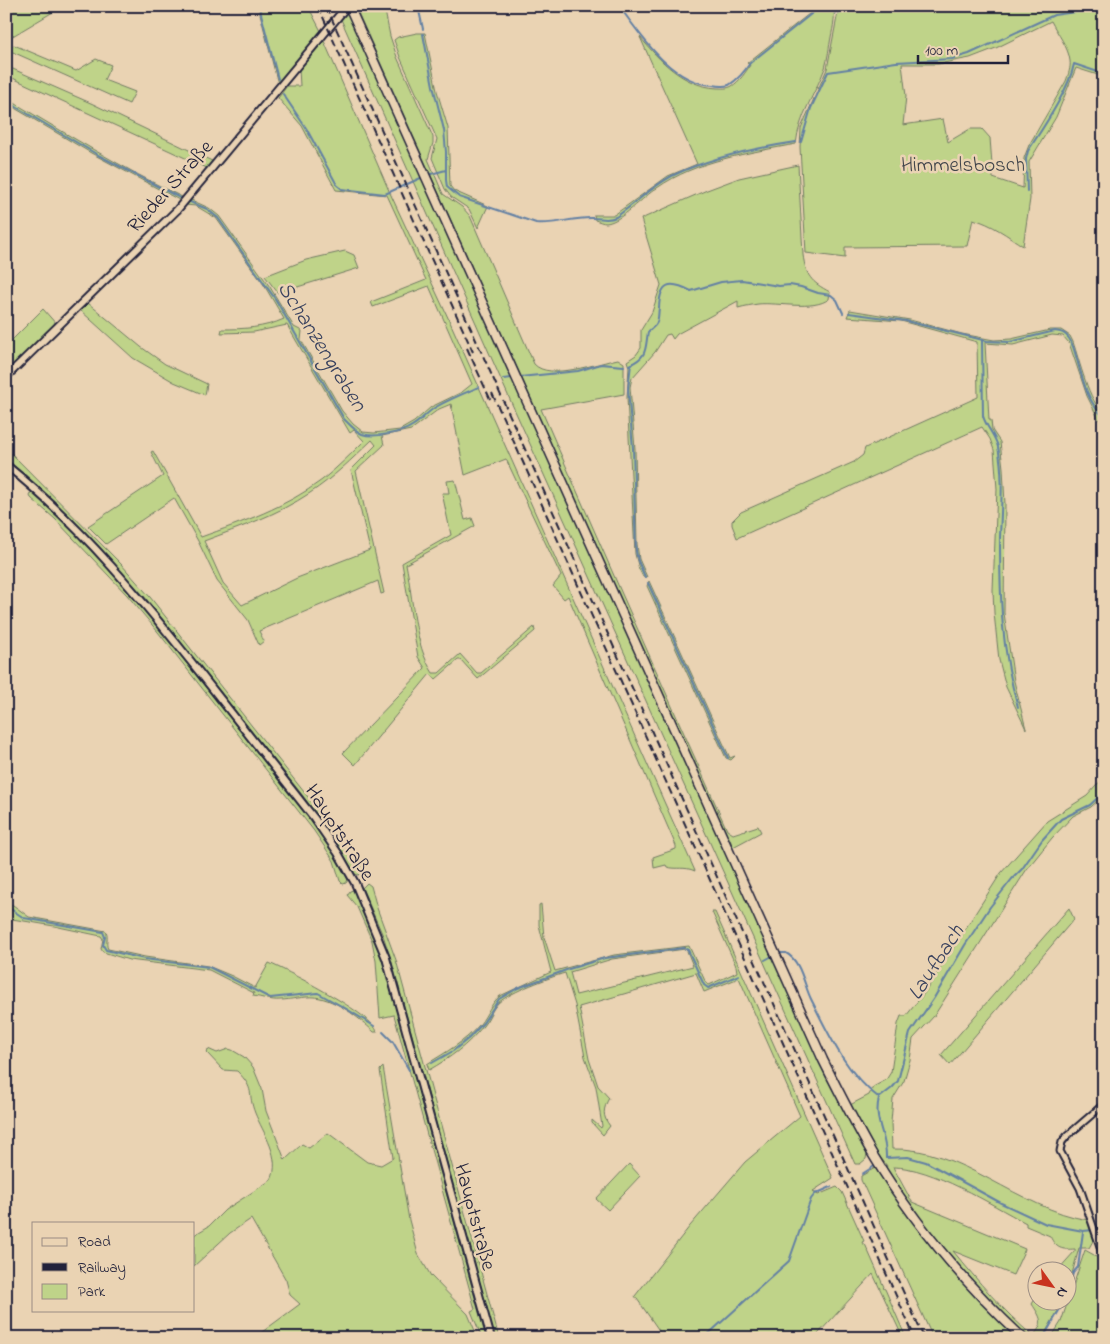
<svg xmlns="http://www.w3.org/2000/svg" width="1110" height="1344" font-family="'Indie Flower',sans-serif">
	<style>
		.green { fill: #bfd389; stroke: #707a62; fill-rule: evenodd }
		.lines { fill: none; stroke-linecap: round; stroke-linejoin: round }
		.stream { stroke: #6380a4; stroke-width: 2 }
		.minor-casing { stroke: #22223b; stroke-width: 9 }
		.tertiary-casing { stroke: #22223b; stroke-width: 10 }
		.primary-casing { stroke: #22223b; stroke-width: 11 }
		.minor { stroke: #ead3b3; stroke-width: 5 }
		.tertiary { stroke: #ead3b3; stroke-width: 6 }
		.primary { stroke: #ead3b3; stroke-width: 8 }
		.rail { stroke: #22223b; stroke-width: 2; stroke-dasharray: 8 4; stroke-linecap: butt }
		.labels { text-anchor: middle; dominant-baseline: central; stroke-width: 5; stroke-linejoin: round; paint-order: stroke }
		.park-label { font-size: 21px; fill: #41454b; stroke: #ead3b3 }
		.street-label { font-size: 21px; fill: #22223b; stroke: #ead3b3 }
		.water-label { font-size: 22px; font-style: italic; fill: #38415e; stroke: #ead3b3 }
	</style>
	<rect width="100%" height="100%" fill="#ead3b3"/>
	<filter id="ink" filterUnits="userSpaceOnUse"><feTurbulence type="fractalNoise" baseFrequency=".02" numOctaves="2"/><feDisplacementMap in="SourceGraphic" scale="10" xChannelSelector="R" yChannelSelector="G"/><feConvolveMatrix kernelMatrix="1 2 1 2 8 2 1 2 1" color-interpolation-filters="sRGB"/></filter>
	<g filter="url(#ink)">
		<g class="green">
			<path d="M6 6H63L11 37 6 22Z"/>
			<path d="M258 6H308L321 31 278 84Z"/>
			<path d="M355 6H384L390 36 397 57 433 137V143L428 159 443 194 462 207 470 216 534 364C549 381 598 363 618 359L624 363V394L541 409 622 594 727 830 733 834 758 826 761 832 733 847 729 837H727Z"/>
			<path d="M819 6H833C836 16 833 27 831 37 829 47 828 58 825 68 815 94 799 116 796 144 749 153 697 160 657 188 644 196 621 222 606 223 603 223 598 221 595 220L594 215H614L668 176 697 164 640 37C660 61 683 86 717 88 722 88 727 89 732 86 739 82 746 72 750 65L747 63Z"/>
			<path d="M843 6H1104V77L1076 68 1056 117 1029 162 1030 199 1023 246C1008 236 992 224 973 219L967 246 845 247V258L806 253 800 147 801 128 827 69 838 12ZM1051 21C1057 33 1069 48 1070 61 1071 68 1068 75 1066 81L1029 145 1024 158 1023 188 993 178 990 138 982 129H970L948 142 943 119 903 125 906 96 902 64H938L970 58 996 48Z"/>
			<path d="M347 11 801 1021 826 1077 867 1153 866 1159 860 1164H855L507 393 340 17Z"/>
			<path d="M417 33H425L437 91 448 128 450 186 454 191 488 206 478 228 469 209 451 197 445 189 432 158 437 139 400 57 394 40 398 37Z"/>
			<path d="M324 41 390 193 450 322 695 871C684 866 677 870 667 867L666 865 654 868 653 857 676 849V846L568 596 564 599 553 586 561 576 506 459 465 475 451 404 439 409 411 430 382 436 384 445 356 471 384 593 381 594 378 581 259 631 264 641 259 645 248 620 217 581 198 541 174 498 106 544 88 526 163 476 151 452 153 451 201 537C243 522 286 507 322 480 337 468 351 454 364 441L354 430 350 433 287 325 254 332 221 333 222 329C244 329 264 328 284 319L264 285 216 218 196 206 185 205 189 199 209 208 219 216 270 287 294 327 302 331 301 340 342 411 353 424 363 432 374 433 400 430 414 422 431 407 462 392 472 384 429 286 373 307 371 302 426 280 387 195 336 190 302 126 278 98 287 86H300L299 69ZM372 440 376 445 351 470 370 550 297 578 242 605 223 583 204 541C241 527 277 515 310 493 333 478 352 459 372 440Z"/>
			<path d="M14 45 76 71 96 59 111 65 104 80 135 92 129 104 6 49Z"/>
			<path d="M6 66 93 104 214 162 209 169 6 75Z"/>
			<path d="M6 98C65 133 122 168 184 198L181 201 91 153 6 103Z"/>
			<path d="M798 165 803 255C806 276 811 282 830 292L829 299C813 311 778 302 758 304 752 305 745 306 738 308V301L677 334 673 339 670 334 666 335 655 352 632 378 630 387 635 449 637 544 639 559 647 577H643L639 569 635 554 627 397 629 367 627 361 636 355 641 348V330L652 312 661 285 641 219 707 190 739 178Z"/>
			<path d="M345 251 354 255 359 268 278 293 265 276 306 260Z"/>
			<path d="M88 303 141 347 165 364 207 384 205 395 174 382 133 358 80 310Z"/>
			<path d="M43 309 57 325 6 373V346Z"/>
			<path d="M850 310 910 320 962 334 994 340 1011 339 1050 330H1061L1070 336 1073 342C1079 359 1089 403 1104 413V420H1099L1087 396 1069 343 1063 336 1052 335 1013 345 985 343 989 420H991L992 430 1000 442 1003 468 1005 504 1004 613 1014 681 1026 729 1006 687 999 660 994 613 993 590 997 489 994 450 990 439 982 427 737 538 732 525V521L741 512 854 462 863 455 865 448 978 397 977 342 901 321 847 317Z"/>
			<path d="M6 448 121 564 150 597 308 797 353 858 363 867V873L358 875 355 874 336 842 303 796 144 596 63 510 6 458Z"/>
			<path d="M455 480 465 520 472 518 475 526 406 564C413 597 414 645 433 673H439L460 654 477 673H481L534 627 535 631 478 679 461 660H458L436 679 430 674 355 765 343 753 425 668 418 657 402 563 451 535 442 493H449L447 481Z"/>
			<path d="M33 492 90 549 139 603 312 822 332 850 347 876 348 880 346 883 343 884 340 881 334 861 314 831 158 632 127 595 55 519 31 498 29 494Z"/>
			<path d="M649 581 730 758 735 756 731 760 726 758 647 586Z"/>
			<path d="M1104 777V795L1091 807 1073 816 1052 838 1027 869 934 1016 913 1039 910 1060 904 1081 893 1099 891 1122 892 1149C960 1146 1019 1209 1088 1220L1094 1239 1089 1248H1079L1068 1289V1272L1057 1271 1075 1251V1249C1062 1250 1056 1249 1050 1236L1026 1226V1223C990 1204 932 1167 893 1167L912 1202 1025 1249 1013 1275 953 1251C978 1281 1003 1311 1033 1336 1045 1323 1041 1318 1032 1304L1037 1296 1038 1302H1063L1044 1335 1050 1338H1029C973 1289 926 1230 886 1168L887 1166 874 1149 850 1105 869 1095 873 1087 886 1080 891 1072 898 1024 901 1016H906L925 992 1001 873 1047 821 1087 796Z"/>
			<path d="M367 883 371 886 377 908 396 960 499 1338H495L395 973 384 938 362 888Z"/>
			<path d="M353 890 356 893 374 933 382 958 486 1338H482L471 1311 475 1309 394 1015 380 1018 376 961 372 941 357 907 347 895 350 891Z"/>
			<path d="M6 904 13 905 29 917 106 931C109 937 105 943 108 949L145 957 208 966 232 976 255 988 269 963C288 971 374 1015 377 1032H374C358 1017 337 1000 315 997 303 996 291 1000 280 1000 271 1001 262 997 253 996L254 993 209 970 129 960 103 952 101 949 103 939 101 936 54 926 6 918Z"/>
			<path d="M541 904 544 937 555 971 614 955 689 946 706 983 709 985 737 972 736 966 712 912H715L833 1178 813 1191 818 1195 837 1187 842 1192 864 1241 862 1242 863 1244H865L884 1287 883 1288 885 1289 904 1333 903 1334 907 1338H903L873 1274 818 1334 819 1338H662L658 1329 635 1296 690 1226 745 1162 800 1116 739 978 704 992 696 973 579 1007 589 1059 598 1086 609 1098C603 1109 602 1116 610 1126L603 1135 592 1123V1120L601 1128 602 1126 596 1087 585 1057 575 1005 565 973C548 978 512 991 498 1003 492 1009 489 1019 483 1026 468 1045 450 1058 429 1070L427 1064C446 1052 465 1042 480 1024 487 1015 491 1003 500 996L551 972 539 925V905ZM685 949 687 951 693 966 576 995 570 972 612 959Z"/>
			<path d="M1069 908 1074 919 950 1065 941 1055Z"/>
			<path d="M208 1049 217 1053 228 1049 232 1050 244 1057 253 1067 262 1089 266 1111 285 1160 302 1144 309 1148 328 1133 367 1162 381 1165 393 1158 380 1070 383 1067 409 1220 418 1254 431 1276 468 1314 478 1338H254L300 1304 290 1295 286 1280 251 1219 230 1233 194 1266V1235L209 1226 225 1210 271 1180C282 1158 263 1133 255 1113 247 1093 256 1090 237 1071L223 1070 207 1053Z"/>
			<path d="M629 1164 640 1176 608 1210 596 1199Z"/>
			<path d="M875 1168 921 1232 953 1271 1017 1338H933L861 1180V1176Z"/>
			<path d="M1085 1250 1094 1255 1104 1264V1338H1051L1061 1322Z"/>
		</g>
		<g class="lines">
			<g class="stream">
				<path d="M259 6 278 79"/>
				<path d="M418 6 423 29"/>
				<path d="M619 6C642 37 671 83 713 85 718 86 724 87 729 85 737 80 745 71 750 63L821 6"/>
				<path d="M830 6 835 13"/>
				<path d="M838 13 845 6"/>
				<path d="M423 34 433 86 444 130 446 152V180L447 187 459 197 536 223C556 225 573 217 593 218 602 218 608 221 616 217 636 203 654 184 676 174 713 157 756 148 796 142"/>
				<path d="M283 94 306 128 337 185 342 189 385 194 423 177"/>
				<path d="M6 101 98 155 182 199"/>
				<path d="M801 142 811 108 828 72 896 62 952 59 969 54 1054 15 1104 8"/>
				<path d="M427 175 446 170"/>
				<path d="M1027 191 1026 159 1028 151C1042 129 1069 90 1074 64L1104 74"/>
				<path d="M190 202 207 209 218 218 276 300 344 419C349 424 355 431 362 434 373 438 402 433 412 426 421 421 427 412 436 407 450 399 465 393 479 387"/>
				<path d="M849 313 906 321 987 341 1010 342 1055 331C1059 332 1063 332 1066 335 1072 340 1074 349 1076 356 1082 376 1086 399 1101 414"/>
				<path d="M982 340 983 416C986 427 995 435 998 447 1004 476 1001 508 1000 538 1000 597 1001 649 1018 707"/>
				<path d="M631 364 628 389 633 449 636 551 638 561 645 577"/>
				<path d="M629 365C648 357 645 349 648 332 650 329 655 327 656 324 659 320 658 313 659 308 660 282 670 280 691 291L721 282 742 280 779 286 790 285 801 287 818 293 831 295 837 300 843 313"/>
				<path d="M520 377 578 371 601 364 624 366"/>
				<path d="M503 379 512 378"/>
				<path d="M648 583 728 758"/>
				<path d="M6 906 24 918 103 932 105 937 103 945 106 950 144 959 209 967 270 998 318 993 345 1008 374 1026"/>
				<path d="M778 953H786C801 961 804 985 811 999 829 1035 846 1073 878 1097"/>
				<path d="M765 960 774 955"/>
				<path d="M383 1032 393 1042 409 1070"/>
				<path d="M432 1063 453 1051 469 1038 483 1023 499 999 518 988 569 969 605 958 684 948 688 950 704 985 708 988 739 975"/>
				<path d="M886 1158C887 1134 873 1122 879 1098L892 1088 898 1081 910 1033 934 998 965 945 990 907 1012 879 1022 869 1042 840 1061 819 1090 805 1104 792"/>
				<path d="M886 1158 908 1157 926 1162 1001 1203 1046 1224 1083 1231 1104 1229"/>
				<path d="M862 1174 876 1165"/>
				<path d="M1068 1292 1073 1273 1078 1267 1083 1232"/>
				<path d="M704 1338 789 1261 811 1199 815 1194 831 1187"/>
				<path d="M1046 1338V1333L1064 1302"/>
			</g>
			<defs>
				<path id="minor" d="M1104 1104 1067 1136 1062 1142 1060 1151 1080 1188 1104 1258"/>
				<g id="tertiary">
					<path d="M6 377 177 210 347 6"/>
					<path d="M6 465C82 526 144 602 204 678 241 725 277 771 314 818L338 853 355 883 386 958 491 1338"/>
				</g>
				<path id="primary" d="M349 6 823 1060C839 1092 855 1124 873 1155 913 1222 965 1284 1023 1338"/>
			</defs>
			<use href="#minor" class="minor-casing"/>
			<use href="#tertiary" class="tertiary-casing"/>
			<use href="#primary" class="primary-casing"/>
			<use href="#minor" class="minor"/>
			<use href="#tertiary" class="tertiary"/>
			<use href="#primary" class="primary"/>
			<g class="rail">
				<path d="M318 6 473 352"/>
				<path d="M326 6 924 1338"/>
				<path d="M467 348 491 401"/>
				<path d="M492 393 915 1338"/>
			</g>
		</g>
	</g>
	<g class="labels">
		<g class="park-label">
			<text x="963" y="166">Himmelsbosch</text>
		</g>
		<g class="street-label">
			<text transform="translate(171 187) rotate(-48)">Rieder Straße</text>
			<text transform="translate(339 833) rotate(57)">Hauptstraße</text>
			<text transform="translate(474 1217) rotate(75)">Hauptstraße</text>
		</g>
		<g class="water-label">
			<text transform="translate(321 347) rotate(58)">Schanzengraben</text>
			<text transform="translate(937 963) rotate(-57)">Laufbach</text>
		</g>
	</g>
	<rect width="1110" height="1344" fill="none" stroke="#ead3b3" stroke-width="25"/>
	<rect x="12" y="12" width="1085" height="1319" fill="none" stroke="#22223b" stroke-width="2" filter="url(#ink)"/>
	<rect x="32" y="1222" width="162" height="90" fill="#ead3b3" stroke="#9a8c83"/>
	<rect x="42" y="1238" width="25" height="8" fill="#ead3b3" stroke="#9a8c83"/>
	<text x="78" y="1246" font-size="15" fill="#22223b">Road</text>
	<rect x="42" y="1263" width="25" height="8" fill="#22223b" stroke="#9a8c83"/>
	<text x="78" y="1272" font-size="15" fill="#22223b">Railway</text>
	<rect x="42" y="1284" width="25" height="15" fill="#bfd389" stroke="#9a8c83"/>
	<text x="78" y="1296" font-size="15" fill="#22223b">Park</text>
	<g transform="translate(1052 1286) rotate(123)"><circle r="24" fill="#ead3b3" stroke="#9a8c83"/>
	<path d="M0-4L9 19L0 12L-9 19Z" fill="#c8321e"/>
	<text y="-8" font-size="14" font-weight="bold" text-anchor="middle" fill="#22223b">N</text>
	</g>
	<path d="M918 55v8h90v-8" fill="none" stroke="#22223b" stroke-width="2.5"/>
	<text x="925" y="55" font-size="15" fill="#22223b" stroke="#ead3b3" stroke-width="4" paint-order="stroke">100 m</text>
</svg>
